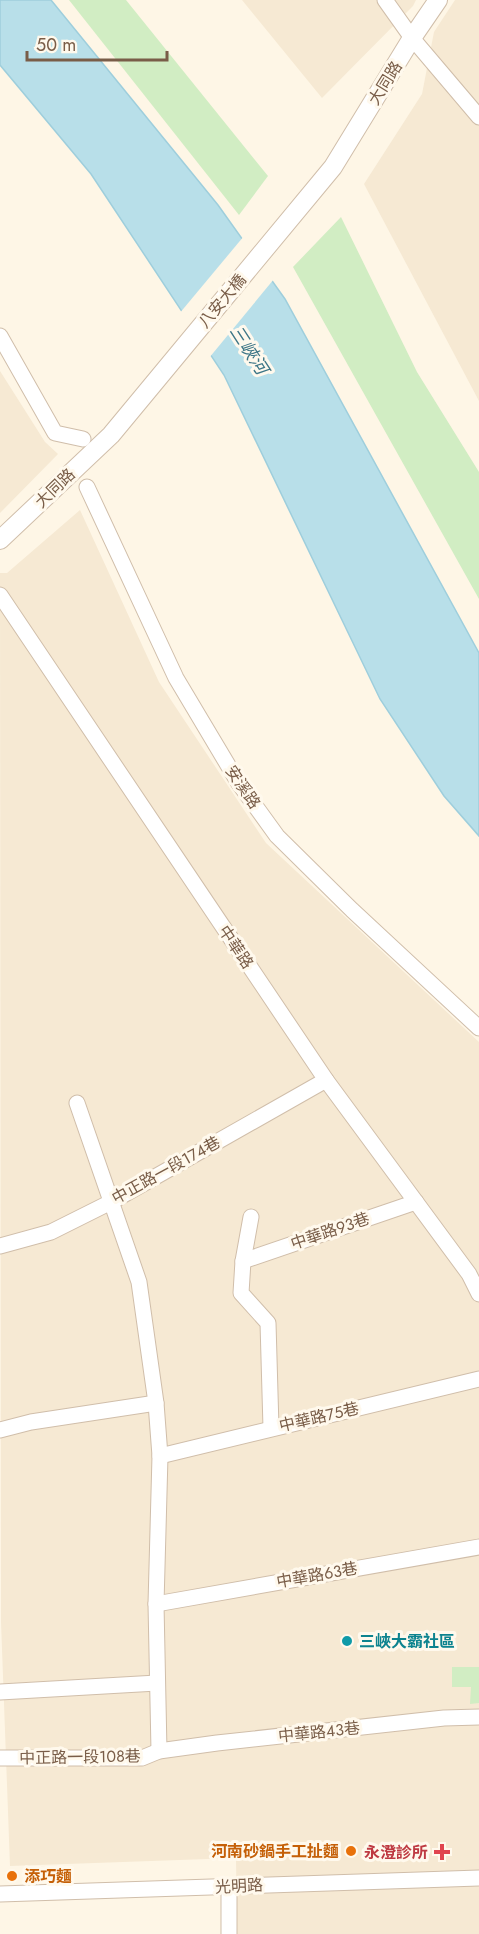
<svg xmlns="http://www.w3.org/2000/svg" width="479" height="1934" font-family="Jost,'Noto Sans TC',sans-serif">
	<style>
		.residential { fill: #f6e9d3 }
		.green { fill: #d1edc3 }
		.water { fill: #b8dfe9; stroke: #9ecedc; stroke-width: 1.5 }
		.pier { fill: #fef6e6 }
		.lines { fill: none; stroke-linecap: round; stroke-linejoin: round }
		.minor-casing { stroke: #d0beaa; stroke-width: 17 }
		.tertiary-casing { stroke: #d0beaa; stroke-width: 20 }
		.minor { stroke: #fff; stroke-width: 15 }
		.tertiary { stroke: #fff; stroke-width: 18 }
		.culture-dot { fill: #0f9aa8; stroke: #fff9ed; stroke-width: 2 }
		.food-dot { fill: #e8710a; stroke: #fff9ed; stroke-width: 2 }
		.health-dot { fill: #e0444e; stroke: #fff9ed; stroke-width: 2 }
		.labels { text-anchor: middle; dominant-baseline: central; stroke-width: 6; stroke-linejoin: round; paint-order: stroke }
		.street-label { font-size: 16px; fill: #795d48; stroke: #fff9ed }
		.culture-label { font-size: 16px; font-weight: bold; fill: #0d838f; stroke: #fff9ed; text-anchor: start }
		.food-label { font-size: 16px; font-weight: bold; fill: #c56008; stroke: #fff9ed; text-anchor: end }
		.health-label { font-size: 16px; font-weight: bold; fill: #be3a42; stroke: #fff9ed; text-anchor: end }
		.water-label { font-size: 18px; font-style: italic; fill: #3d7687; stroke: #fff9ed }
	</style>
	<rect width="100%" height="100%" fill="#fef6e6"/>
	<g class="residential">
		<path d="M242 0H416L413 6 322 98Z"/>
		<path d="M455 0H479V401L364 184 422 94 434 32Z"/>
		<path d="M0 371 45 442 58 454 0 513Z"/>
		<path d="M80 510 159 682 266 843 479 1042V1934H237L236 1858 10 1866 1 1622 0 573H7Z"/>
	</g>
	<g class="green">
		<path d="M69 0H126L268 176 239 215Z"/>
		<path d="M341 217 417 372 479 472V599L293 267Z"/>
		<path d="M479 1667V1703L470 1704 471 1687H452V1667Z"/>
	</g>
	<path class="water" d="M0 0H51L218 205 285 299 479 653V836L444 796 380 699 224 375 91 174 0 65Z"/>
	<path class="pier" d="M244 236 274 279 209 358 179 314Z"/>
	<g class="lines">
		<defs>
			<g id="minor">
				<path d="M385 0 412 38 479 117"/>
				<path d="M0 336 55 433 83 439"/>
				<path d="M87 487 176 678 238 782 277 836 352 910 479 1028"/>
				<path d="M0 595 326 1080 469 1274 479 1294"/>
				<path d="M77 1103 139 1282 156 1403 160 1456 156 1604 159 1751"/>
				<path d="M251 1217 243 1261 241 1293 268 1323 271 1428"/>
				<path d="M0 1246 51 1232 111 1202 326 1080"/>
				<path d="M243 1261 416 1202"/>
				<path d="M0 1430 31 1422 156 1403"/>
				<path d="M160 1456 479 1379"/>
				<path d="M156 1604 479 1547"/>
				<path d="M0 1692 157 1683"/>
				<path d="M0 1758H142L159 1751 217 1743 444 1718 479 1717"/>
				<path d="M229 1887V1934"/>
				<path d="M0 1894 479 1878"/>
			</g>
			<path id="tertiary" d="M0 540 111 435 333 167 412 38 438 0"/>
		</defs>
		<use href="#minor" class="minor-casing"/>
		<use href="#tertiary" class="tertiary-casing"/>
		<use href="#minor" class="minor"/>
		<use href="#tertiary" class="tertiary"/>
	</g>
	<circle class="culture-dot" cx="347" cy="1641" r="6"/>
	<g class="food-dot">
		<circle cx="351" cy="1851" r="6"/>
		<circle cx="12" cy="1876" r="6"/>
	</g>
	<path class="health-dot" d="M439 1843h6v6h6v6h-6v6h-6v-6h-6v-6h6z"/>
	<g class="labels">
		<g class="street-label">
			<text transform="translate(385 83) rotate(-58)">大同路</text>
			<text transform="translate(222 301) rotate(-50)">八安大橋</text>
			<text transform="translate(55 488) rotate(-44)">大同路</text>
			<text transform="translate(243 787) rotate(56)">安溪路</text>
			<text transform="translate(236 947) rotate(56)">中華路</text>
			<text transform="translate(166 1170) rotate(-29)">中正路一段174巷</text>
			<text transform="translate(330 1231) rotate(-19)">中華路93巷</text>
			<text transform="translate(319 1417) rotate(-13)">中華路75巷</text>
			<text transform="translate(317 1575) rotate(-10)">中華路63巷</text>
			<text transform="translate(319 1732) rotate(-6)">中華路43巷</text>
			<text transform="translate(80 1757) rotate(-1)">中正路一段108巷</text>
			<text transform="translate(239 1886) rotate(-3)">光明路</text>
		</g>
		<g class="culture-label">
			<text x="359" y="1641">三峽大霸社區</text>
		</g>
		<g class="food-label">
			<text x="339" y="1851">河南砂鍋手工扯麵</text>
			<text x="24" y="1876" text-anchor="start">添巧麵</text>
		</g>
		<g class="health-label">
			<text x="428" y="1852">永澄診所</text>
		</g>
		<g class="water-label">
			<text transform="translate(249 350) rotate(57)">三峽河</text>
		</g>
	</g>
	<path d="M27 51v9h140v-9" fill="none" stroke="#795d48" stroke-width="3"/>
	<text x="36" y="51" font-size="18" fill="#795d48" stroke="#fff9ed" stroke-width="4.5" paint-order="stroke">50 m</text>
</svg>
